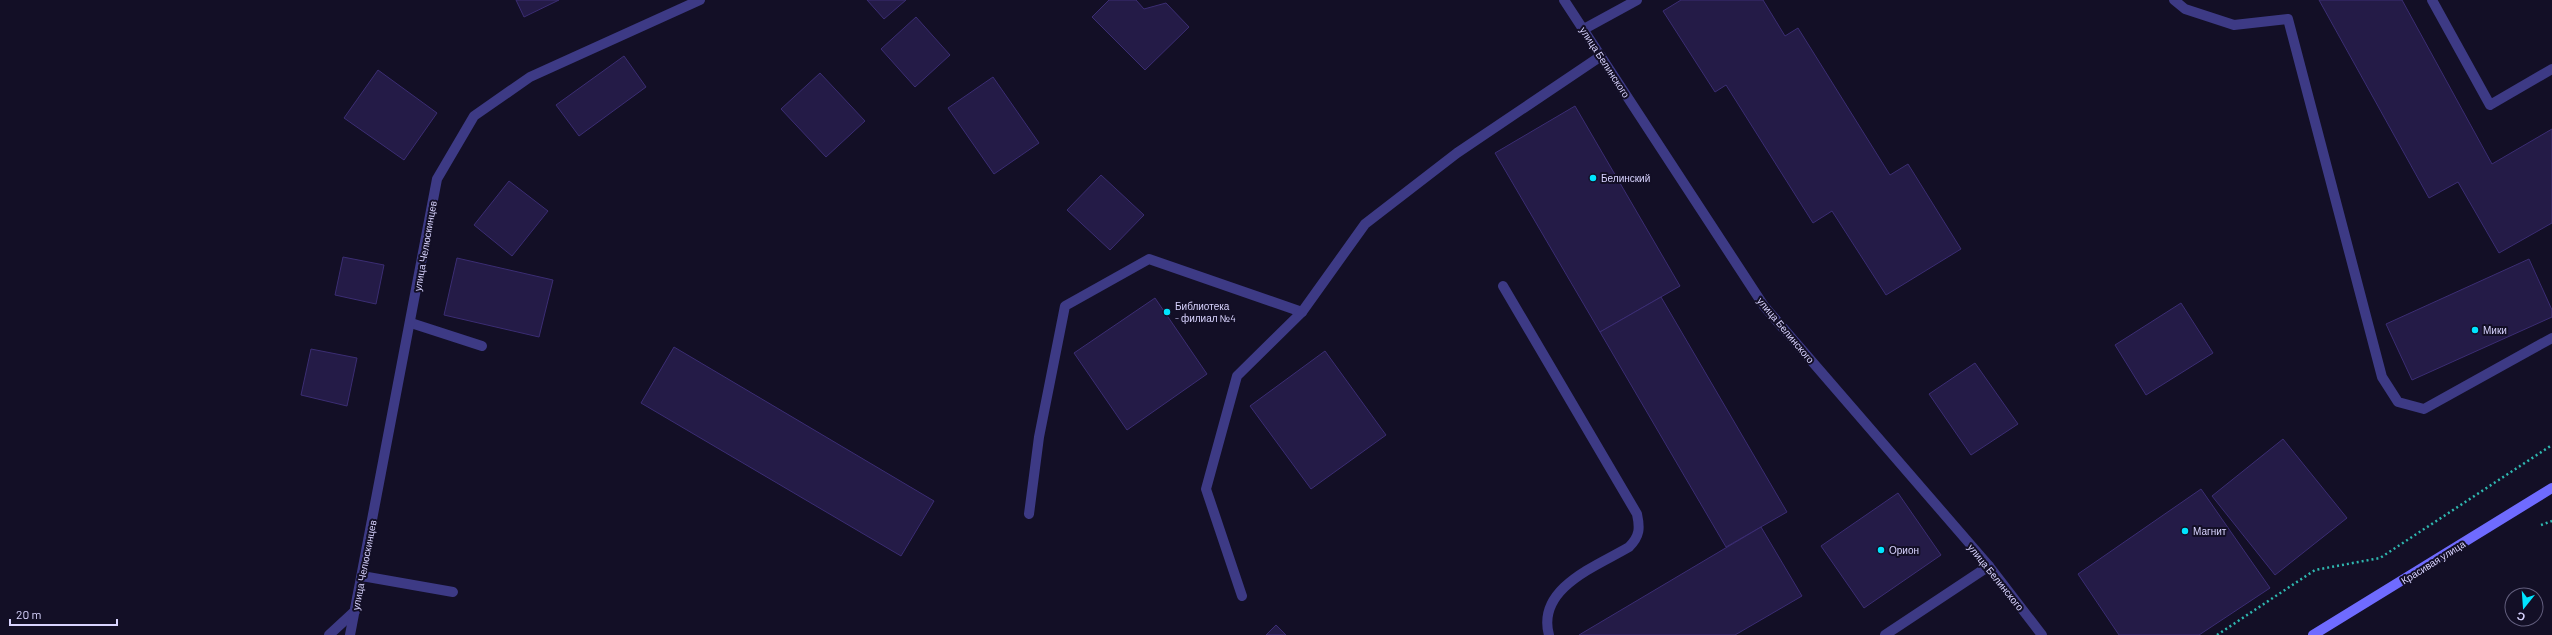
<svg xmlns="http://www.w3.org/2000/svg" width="2552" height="635" font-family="Barlow,sans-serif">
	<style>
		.building { fill: #241b47; stroke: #3b2d73 }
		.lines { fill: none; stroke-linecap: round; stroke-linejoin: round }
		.path { stroke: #2fb8b0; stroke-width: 2.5; stroke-dasharray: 2 3; stroke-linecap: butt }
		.service { stroke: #3d3a85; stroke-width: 10 }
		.minor { stroke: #3d3a85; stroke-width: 10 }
		.secondary { stroke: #6f6bff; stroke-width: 10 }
		.poi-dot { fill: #00e5ff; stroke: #130f26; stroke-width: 1.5 }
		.labels { text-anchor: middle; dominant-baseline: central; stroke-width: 4; stroke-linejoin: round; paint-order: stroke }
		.street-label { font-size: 10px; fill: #d9d4ff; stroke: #130f26 }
		.poi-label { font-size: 10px; fill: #d9d4ff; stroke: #130f26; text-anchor: start }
	</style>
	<rect width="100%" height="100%" fill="#130f26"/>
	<g class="building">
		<path d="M516 0H559L524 17Z"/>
		<path d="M867 0H906L884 19Z"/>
		<path d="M1109 0H1136L1144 9 1166 3 1189 27 1145 70 1092 17Z"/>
		<path d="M1681 0H1763L1785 36 1798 28 1890 175 1908 164 1961 249 1886 295 1832 211 1813 223 1726 85 1715 92 1663 11Z"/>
		<path d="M2319 0H2402L2492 164 2552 129V223L2499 253 2458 182 2429 198Z"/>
		<path d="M916 17 950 55 915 87 881 49Z"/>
		<path d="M624 56 646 87 579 136 556 105Z"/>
		<path d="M378 70 437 113 404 160 344 118Z"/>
		<path d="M820 73 865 121 826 157 781 109Z"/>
		<path d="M993 77 1039 143 994 174 948 108Z"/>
		<path d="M1575 106 1680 286 1600 332 1495 153Z"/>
		<path d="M1101 175 1144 215 1110 250 1067 210Z"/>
		<path d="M509 181 548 211 512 256 474 225Z"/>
		<path d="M343 257 384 265 376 304 335 295Z"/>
		<path d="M457 258 553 280 539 337 444 315Z"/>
		<path d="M2529 259 2552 310V317L2412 380 2386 324Z"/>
		<path d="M1661 297 1787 512 1726 547 1600 332Z"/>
		<path d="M1155 298 1207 374 1127 430 1074 353Z"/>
		<path d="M2181 303 2213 353 2146 395 2115 345Z"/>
		<path d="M674 347 934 501 901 556 641 403Z"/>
		<path d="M311 349 357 358 347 406 301 395Z"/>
		<path d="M1325 351 1386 435 1311 489 1250 406Z"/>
		<path d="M1975 363 2018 424 1971 455 1929 394Z"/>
		<path d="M2283 439 2347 518 2275 575 2212 496Z"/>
		<path d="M2201 489 2270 588 2199 635H2119L2078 574Z"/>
		<path d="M1898 493 1941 555 1864 608 1821 546Z"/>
		<path d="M1761 527 1802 596 1735 635H1579Z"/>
		<path d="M1276 625 1286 635H1266Z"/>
	</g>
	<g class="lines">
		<g class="path">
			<path d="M2541 525 2552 521"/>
			<path d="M2217 635 2315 570 2380 558 2552 445"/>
		</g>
		<g class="service">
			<path d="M2174 0 2185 9 2234 25 2288 19 2382 377 2398 402 2424 409 2552 338"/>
			<path d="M2432 0 2490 105 2552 69"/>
			<path d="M1584 29 1637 0"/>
			<path d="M1503 286 1637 514C1640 528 1640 536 1629 547 1597 566 1536 588 1549 635"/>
			<path d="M411 323 482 346"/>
			<path d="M1029 514 1039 437 1065 306 1149 259 1302 312"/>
			<path d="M362 576 453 592"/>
			<path d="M1242 596 1206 489 1237 376 1302 312 1365 224 1457 153 1601 56"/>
			<path d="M329 635 355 611"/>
		</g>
		<g class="minor">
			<path d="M1564 0 1764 306 1989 566 2042 635"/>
			<path d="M350 635 437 179 474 116 530 77 700 0"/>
			<path d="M1885 635 1989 566"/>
		</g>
		<path class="secondary" d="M2313 635 2552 488"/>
	</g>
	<g class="poi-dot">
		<circle cx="1593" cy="178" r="4"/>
		<circle cx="1167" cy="312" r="4"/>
		<circle cx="2475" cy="330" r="4"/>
		<circle cx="2185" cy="531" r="4"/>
		<circle cx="1881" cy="550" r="4"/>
	</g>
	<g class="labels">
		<g class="street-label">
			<text transform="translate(1605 62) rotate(57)">улица Белинского</text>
			<text transform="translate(425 246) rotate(-80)">улица Челюскинцев</text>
			<text transform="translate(1786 330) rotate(50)">улица Белинского</text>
			<text transform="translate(2433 562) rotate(-32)">Красивая улица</text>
			<text transform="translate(364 565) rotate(-79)">улица Челюскинцев</text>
			<text transform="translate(1996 577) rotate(51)">улица Белинского</text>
		</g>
		<g class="poi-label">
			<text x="1601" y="178">Белинский</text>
			<text x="1175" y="306">Библиотека<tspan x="1175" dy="12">- филиал №4</tspan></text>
			<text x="2483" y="330">Мики</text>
			<text x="2193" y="531">Магнит</text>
			<text x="1889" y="550">Орион</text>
		</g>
	</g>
	<g transform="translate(2524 607) rotate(197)"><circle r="19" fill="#130f26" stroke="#625e7d"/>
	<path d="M0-3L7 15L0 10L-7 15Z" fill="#00e5ff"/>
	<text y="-6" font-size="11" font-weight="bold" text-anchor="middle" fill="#d9d4ff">С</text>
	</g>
	<path d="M10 619v6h107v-6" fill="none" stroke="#d9d4ff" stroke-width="2"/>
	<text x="16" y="619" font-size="12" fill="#d9d4ff" stroke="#130f26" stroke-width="3" paint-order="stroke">20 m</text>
</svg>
